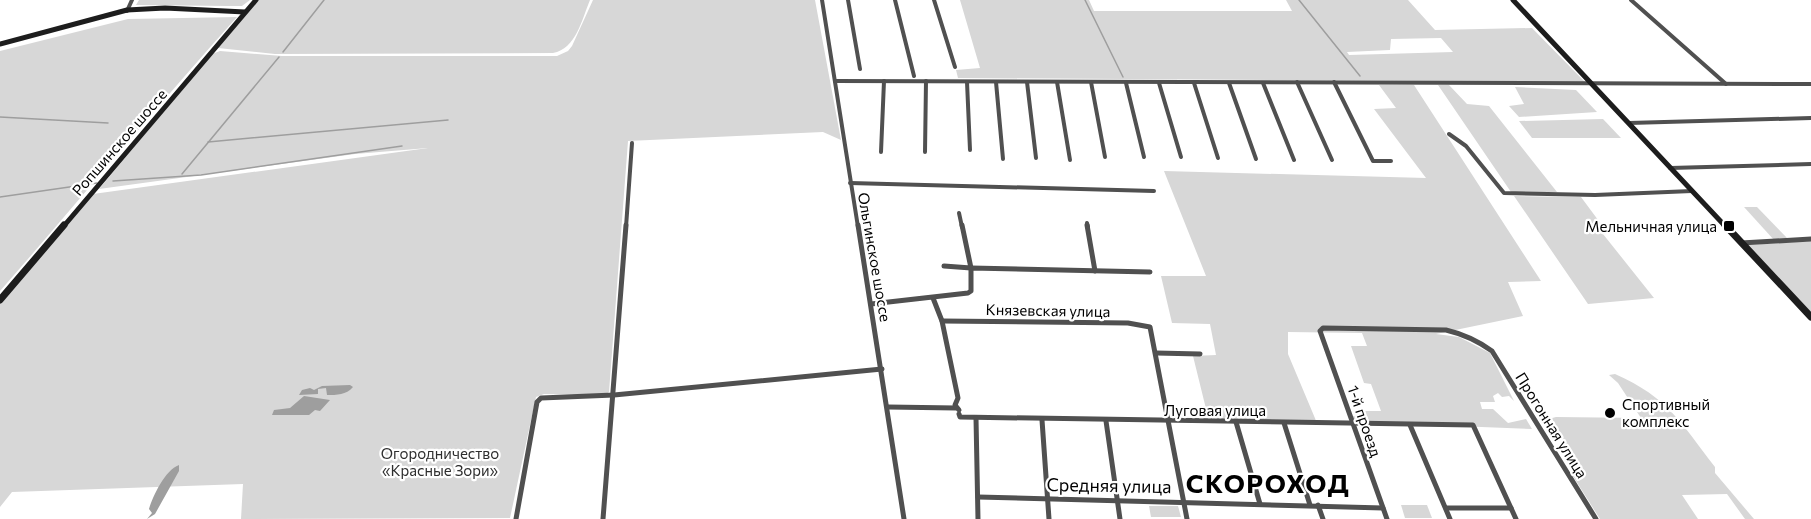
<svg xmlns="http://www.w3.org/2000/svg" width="1811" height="519" font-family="Commissioner,sans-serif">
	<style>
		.green { fill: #d7d7d7; fill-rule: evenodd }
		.water { fill: #9e9e9e }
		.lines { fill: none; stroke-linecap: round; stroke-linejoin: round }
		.stream { stroke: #9e9e9e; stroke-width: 1.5 }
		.street-far1 { stroke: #505050; stroke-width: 4 }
		.street { stroke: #505050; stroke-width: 5 }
		.secondary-far1 { stroke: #1d1d1d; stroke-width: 5 }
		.secondary { stroke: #1d1d1d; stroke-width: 7 }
		.poi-dot { fill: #000; stroke: #fff; stroke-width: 2 }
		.labels { text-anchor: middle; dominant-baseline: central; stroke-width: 4.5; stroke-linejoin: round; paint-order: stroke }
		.street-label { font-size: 15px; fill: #000; stroke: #fff }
		.poi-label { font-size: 15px; fill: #000; stroke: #fff; text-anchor: end }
		.park-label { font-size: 15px; fill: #2e2e2e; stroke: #fff }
		.near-street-label { font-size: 18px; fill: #000; stroke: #fff }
		.near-district-label { font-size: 26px; font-weight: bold; letter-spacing: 1.5px; fill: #000; stroke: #fff }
	</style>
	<rect width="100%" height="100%" fill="#fff"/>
	<g class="green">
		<path d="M139 0H250L242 6H228L136 5Z"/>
		<path d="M258 0H590C582 19 576 49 553 53L275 54 218 48Z"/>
		<path d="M593 0H815L841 140 823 132 628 141 609 392 604 395 544 394 536 397 510 518 241 519 243 484 12 492 0 507V303L93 194 428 148 355 154 99 189 212 54 220 51 282 56H557L568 51 572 46Z"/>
		<path d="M960 0H1089L1094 11H1292L1286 0H1408L1435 30 1532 28 1585 82 958 78 956 70 980 68ZM1441 38 1453 52 1349 55 1347 52 1390 50 1391 39Z"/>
		<path d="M237 17C156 107 80 200 0 291V51L128 19Z"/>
		<path d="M1379 85H1414L1541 281 1508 282 1523 316 1436 334 1459 337 1490 353 1514 401 1509 396 1502 397 1498 393 1493 396 1495 402H1480L1482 409H1493L1508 423 1526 419 1532 429 1354 422 1351 416 1366 417 1365 411H1381L1371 384 1364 383 1351 346H1367L1362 333 1288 332V354L1317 423 1209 421 1193 356 1216 355 1210 324 1172 323 1161 276H1206L1164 171 1426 178 1374 109 1396 108Z"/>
		<path d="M1438 85H1449L1467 104 1489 106 1557 192H1511Z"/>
		<path d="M1515 87 1576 90 1597 112 1519 117 1509 106 1524 104Z"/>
		<path d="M1603 119 1621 138H1532L1519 121Z"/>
		<path d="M1514 196 1581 197 1604 228 1599 229 1654 298 1588 304Z"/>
		<path d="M1744 207H1757L1788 239 1774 240Z"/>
		<path d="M1811 241V312L1745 245Z"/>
		<path d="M1615 374C1669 398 1680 422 1715 467V473L1754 519H1745L1727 494 1682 495 1698 519H1600L1571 473H1585C1579 462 1571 449 1563 440 1556 431 1545 433 1541 421L1556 417 1641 418 1618 383 1609 375Z"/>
		<path d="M1401 505H1427L1432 518H1405Z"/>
		<path d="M1149 506H1178L1181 517H1151Z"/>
	</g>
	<g class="water">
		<path d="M350 385 353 387C346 395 337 395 327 395L326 388 318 389V394L299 395 302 390 310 388 314 390 322 386Z"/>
		<path d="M304 396 330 400 320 411 315 410 309 415H272L274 410 290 408Z"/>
		<path d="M179 465V471L155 514 147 519 152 513 149 509C153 496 165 470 179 465Z"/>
	</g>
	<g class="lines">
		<g class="stream">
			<path d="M1085 0 1123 77"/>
			<path d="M1299 0 1360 76"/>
			<path d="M283 52 324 0"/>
			<path d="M0 117 108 123"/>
			<path d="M208 142 448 120"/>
			<path d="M182 174 279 57"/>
			<path d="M113 181 201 175 402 146"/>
			<path d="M0 197 97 183"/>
		</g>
		<g class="street-far1">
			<path d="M822 0 858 227"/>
			<path d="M848 0 860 69"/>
			<path d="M895 0 914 76"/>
			<path d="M934 0 955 67"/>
			<path d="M1631 0 1726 84"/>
			<path d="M127 11 132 0"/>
			<path d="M835 81 1811 84"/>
			<path d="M967 82 970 150"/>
			<path d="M996 82 1003 159"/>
			<path d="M1027 82 1036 158"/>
			<path d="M1057 82 1070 160"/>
			<path d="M1091 82 1105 157"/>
			<path d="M1297 82 1332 160"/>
			<path d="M1334 82 1373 161H1391"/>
			<path d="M1126 83 1144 157"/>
			<path d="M1159 83 1181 157"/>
			<path d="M1194 83 1218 158"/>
			<path d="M1229 83 1256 159"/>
			<path d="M1263 83 1294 160"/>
			<path d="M1629 123 1811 118"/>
			<path d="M1449 134 1466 146 1504 193 1595 195 1692 191"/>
			<path d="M881 152 884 81"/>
			<path d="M925 152 926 81"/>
			<path d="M1670 168 1811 164"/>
			<path d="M850 183 1154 191"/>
			<path d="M959 213 962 227"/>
			<path d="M1087 223 1088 227"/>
			<path d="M626 227 632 143"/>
		</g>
		<g class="street">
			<path d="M858 225 904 519"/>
			<path d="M1087 225 1095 271"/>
			<path d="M1741 243 1811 239"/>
			<path d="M944 266 971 268 962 225"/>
			<path d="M933 298 942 321 958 398 955 405 959 410"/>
			<path d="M871 304 968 293 971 291V268L1150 272"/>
			<path d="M942 321 1128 323 1150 327 1187 519"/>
			<path d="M1156 353 1200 354"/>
			<path d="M888 407 956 408"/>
			<path d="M959 414 960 417 1473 425 1516 519"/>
			<path d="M976 418 978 519"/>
			<path d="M1042 420 1049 519"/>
			<path d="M1106 421 1120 519"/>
			<path d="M1236 422 1260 504"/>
			<path d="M1284 423 1310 505"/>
			<path d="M1410 425 1450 519"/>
			<path d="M978 497 1383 508"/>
			<path d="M1318 505 1323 519"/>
			<path d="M1446 508H1511"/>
			<path d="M516 519 537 402 541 398 614 395 882 369"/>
			<path d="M603 519 626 225"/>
			<path d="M1387 519 1320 331 1323 328 1446 330C1463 334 1478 341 1492 351L1596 519"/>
		</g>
		<g class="secondary-far1">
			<path d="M1513 0 1726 227"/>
			<path d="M0 44 127 10 165 8 245 12"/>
			<path d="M63 227 256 0"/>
		</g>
		<g class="secondary">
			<path d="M1725 225 1811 317"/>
			<path d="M0 300 64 225"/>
		</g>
	</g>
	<g class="poi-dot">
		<rect x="1723" y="220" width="12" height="12" rx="3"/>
		<circle cx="1610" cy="413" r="6"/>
	</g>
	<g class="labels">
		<g class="street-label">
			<text transform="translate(119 142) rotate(-49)">Ропшинское шоссе</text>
			<text transform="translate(875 257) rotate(80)">Ольгинское шоссе</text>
			<text transform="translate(1048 310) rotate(1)">Князевская улица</text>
			<text x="1215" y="410">Луговая улица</text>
			<text transform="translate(1365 421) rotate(71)">1-й проезд</text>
			<text transform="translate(1552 425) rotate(58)">Прогонная улица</text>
		</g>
		<g class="poi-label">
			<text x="1717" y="226">Мельничная улица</text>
			<text x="1622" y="404" text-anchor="start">Спортивный<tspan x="1622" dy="17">комплекс</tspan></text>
		</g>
		<g class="park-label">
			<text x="440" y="453">Огородничество<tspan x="440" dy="17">«Красные Зори»</tspan></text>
		</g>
		<g class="near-street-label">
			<text transform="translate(1109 485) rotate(1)">Средняя улица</text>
		</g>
		<g class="near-district-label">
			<text x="1268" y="482">СКОРОХОД</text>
		</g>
	</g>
</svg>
